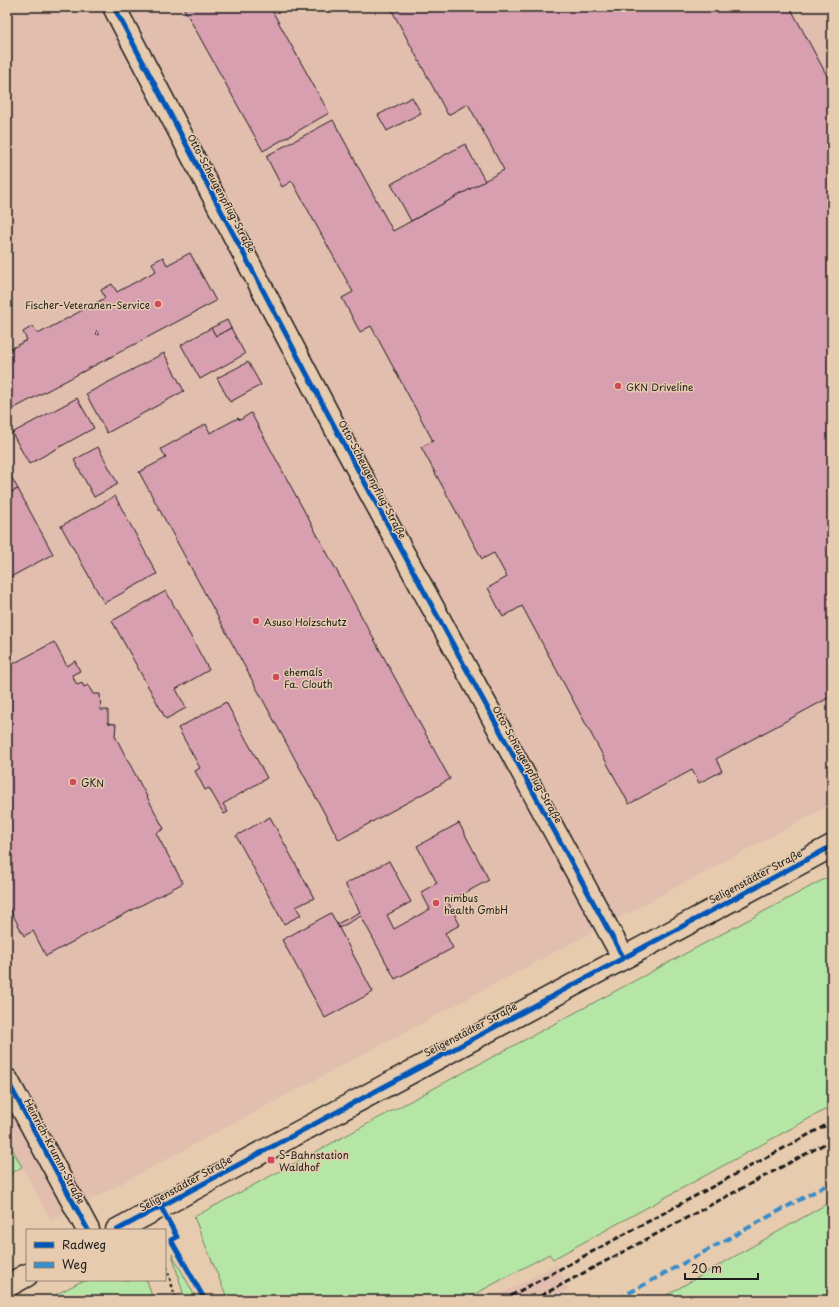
<svg xmlns="http://www.w3.org/2000/svg" width="839" height="1307" font-family="'Playpen Sans',sans-serif">
	<style>
		.built { fill: #e2beaf }
		.green { fill: #b6e6a6; stroke: #698161 }
		.building { fill: #d89fb0; stroke: #1c1c1c }
		.lines { fill: none; stroke-linecap: round; stroke-linejoin: round }
		.minor-casing { stroke: #1c1c1c; stroke-width: 25 }
		.tertiary-casing { stroke: #1c1c1c; stroke-width: 25 }
		.path { stroke: #1c1c1c; stroke-width: 2.5; stroke-dasharray: 3 3; stroke-linecap: butt }
		.minor { stroke: #e7cbae; stroke-width: 22 }
		.tertiary { stroke: #e7cbae; stroke-width: 22 }
		.rail { stroke: #1c1c1c; stroke-width: 3; stroke-dasharray: 6 3; stroke-linecap: butt }
		.quiet { stroke: #388dca; stroke-width: 4; stroke-dasharray: 8 4; stroke-linecap: butt }
		.cycleway-casing { stroke: #e7cbae; stroke-width: 8 }
		.cycleway { stroke: #0057b8; stroke-width: 5 }
		.poi-dot { fill: #d1495b; stroke: #e7cbae; stroke-width: 1.5 }
		.labels { text-anchor: middle; dominant-baseline: central; stroke-width: 3; stroke-linejoin: round; paint-order: stroke }
		.number-label { font-size: 8px; fill: #4b3d41 }
		.street-label { font-size: 10px; fill: #1c1c1c; stroke: #e7cbae }
		.poi-label { font-size: 10px; fill: #1c1c1c; stroke: #e7cbae; text-anchor: start }
	</style>
	<rect width="100%" height="100%" fill="#e7cbae"/>
	<filter id="ink" filterUnits="userSpaceOnUse"><feTurbulence type="fractalNoise" baseFrequency=".025" numOctaves="2"/><feDisplacementMap in="SourceGraphic" scale="8" xChannelSelector="R" yChannelSelector="G"/><feConvolveMatrix kernelMatrix="1 2 1 2 8 2 1 2 1" color-interpolation-filters="sRGB"/></filter>
	<g filter="url(#ink)">
		<g class="built">
			<path d="M7 7H832V804L51 1221 7 1138Z"/>
			<path d="M556 1265 569 1290 551 1300H490Z"/>
		</g>
		<g class="green">
			<path d="M832 875V1106L553 1259 549 1254 464 1300H228L194 1217Z"/>
			<path d="M7 1139 22 1167 7 1176Z"/>
			<path d="M832 1201V1300H658Z"/>
			<path d="M172 1254 196 1298 197 1300H185Z"/>
			<path d="M93 1280H147L153 1300H46L80 1282Z"/>
		</g>
		<g class="building">
			<path d="M183 7H270L329 113 263 151Z"/>
			<path d="M390 7H790L832 85V696L716 759 722 771 699 783 692 770 629 804 522 606 503 617 488 588 507 577 494 553 482 559 421 447 433 441 371 326 360 332 342 298 353 292 292 181 282 187 266 156 333 120 393 231 504 170 468 104 448 115Z"/>
			<path d="M412 97 421 113 387 131 378 115Z"/>
			<path d="M465 144 485 181 411 221 391 184Z"/>
			<path d="M190 253 216 301 7 412V351L27 340 23 332 33 326 38 334 105 298 101 290 112 284 117 292 156 271 152 263 163 257 167 265Z"/>
			<path d="M227 320 231 328 216 336 211 328Z"/>
			<path d="M211 328 216 336 231 328 245 354 200 379 181 345Z"/>
			<path d="M164 353 184 391 107 433 86 394Z"/>
			<path d="M248 362 261 385 230 402 217 378Z"/>
			<path d="M77 398 94 428 29 464 12 433Z"/>
			<path d="M251 413 450 779 339 840 139 472 166 458 161 449 206 424 210 433 238 418 240 420Z"/>
			<path d="M98 447 118 484 94 497 74 460Z"/>
			<path d="M7 469 18 489 7 494Z"/>
			<path d="M18 489 53 554 7 579V494Z"/>
			<path d="M115 496 157 574 104 603 61 526Z"/>
			<path d="M166 591 209 670 176 689 186 708 166 719 112 621Z"/>
			<path d="M54 642 67 666 75 661 80 671 72 675 77 685 82 683 84 687 88 685 93 694H100L101 710H108V723L116 724 115 736 164 829 156 833 183 883 46 956 33 931 24 936 7 904V667Z"/>
			<path d="M226 702 267 778 223 804 228 812 224 814 209 788 205 790 195 771 200 768 178 728Z"/>
			<path d="M270 817 314 898 296 907 301 915 284 924 236 836Z"/>
			<path d="M459 823 489 880 448 902 460 925 445 933 453 948 395 979 361 916 339 928 337 924 360 912 345 884 389 861 411 902 387 915 394 929 430 909 421 892 437 883 417 846Z"/>
			<path d="M331 913 373 992 325 1018 282 940Z"/>
		</g>
		<g class="lines">
			<defs>
				<g id="minor">
					<path d="M114 7 339 435 623 957"/>
					<path d="M7 1080 88 1230"/>
				</g>
				<g id="tertiary">
					<path d="M117 1230 832 846"/>
					<path d="M7 1286 27 1275"/>
				</g>
			</defs>
			<use href="#minor" class="minor-casing"/>
			<use href="#tertiary" class="tertiary-casing"/>
			<g class="path">
				<path d="M171 1240 205 1300"/>
				<path d="M165 1261 176 1300"/>
			</g>
			<use href="#minor" class="minor"/>
			<use href="#tertiary" class="tertiary"/>
			<g class="rail">
				<path d="M503 1300 832 1122"/>
				<path d="M533 1300 832 1140"/>
			</g>
			<path class="quiet" d="M619 1300 627 1294 832 1182"/>
			<defs>
				<g id="cycleway">
					<path d="M114 7 339 435 623 957"/>
					<path d="M7 1080 88 1230"/>
					<path d="M161 1207 177 1237 171 1240 205 1300"/>
					<path d="M117 1230 832 846"/>
				</g>
			</defs>
			<use href="#cycleway" class="cycleway-casing"/>
			<use href="#cycleway" class="cycleway"/>
		</g>
	</g>
	<g class="poi-dot">
		<circle cx="158" cy="304" r="4"/>
		<circle cx="618" cy="386" r="4"/>
		<circle cx="256" cy="621" r="4"/>
		<circle cx="276" cy="677" r="4"/>
		<circle cx="73" cy="782" r="4"/>
		<circle cx="436" cy="903" r="4"/>
		<rect x="267" y="1156" width="8" height="8" rx="2"/>
	</g>
	<g class="labels">
		<g class="number-label">
			<text x="97" y="333">4</text>
		</g>
		<g class="street-label">
			<text transform="translate(222 193) rotate(62)">Otto-Scheugenpflug-Straße</text>
			<text transform="translate(373 479) rotate(62)">Otto-Scheugenpflug-Straße</text>
			<text transform="translate(528 764) rotate(61)">Otto-Scheugenpflug-Straße</text>
			<text transform="translate(755 876) rotate(-28)">Seligenstädter Straße</text>
			<text transform="translate(470 1029) rotate(-28)">Seligenstädter Straße</text>
			<text transform="translate(55 1151) rotate(62)">Heinrich-Krumm-Straße</text>
			<text transform="translate(185 1183) rotate(-29)">Seligenstädter Straße</text>
		</g>
		<g class="poi-label">
			<text x="150" y="304" text-anchor="end">Fischer-Veteranen-Service</text>
			<text x="626" y="386">GKN Driveline</text>
			<text x="264" y="621">Asuso Holzschutz</text>
			<text x="284" y="671">ehemals<tspan x="284" dy="12">Fa. Clouth</tspan></text>
			<text x="81" y="782">GKN</text>
			<text x="444" y="897">nimbus<tspan x="444" dy="12">health GmbH</tspan></text>
			<text x="279" y="1154">S-Bahnstation<tspan x="279" dy="12">Waldhof</tspan></text>
		</g>
	</g>
	<rect width="839" height="1307" fill="none" stroke="#e7cbae" stroke-width="24"/>
	<rect x="12" y="12" width="815" height="1283" fill="none" stroke="#1c1c1c" stroke-width="1.5" filter="url(#ink)"/>
	<rect x="26" y="1229" width="140" height="52" fill="#e7cbae" stroke="#968574"/>
	<rect x="34" y="1242" width="20" height="6" fill="#0057b8" stroke="#968574"/>
	<text x="62" y="1249" font-size="12" fill="#1c1c1c">Radweg</text>
	<rect x="34" y="1262" width="20" height="6" fill="#388dca" stroke="#968574"/>
	<text x="62" y="1269" font-size="12" fill="#1c1c1c">Weg</text>
	<path d="M685 1273v6h73v-6" fill="none" stroke="#1c1c1c" stroke-width="2"/>
	<text x="691" y="1273" font-size="12" fill="#1c1c1c" stroke="#e7cbae" stroke-width="3" paint-order="stroke">20 m</text>
</svg>
